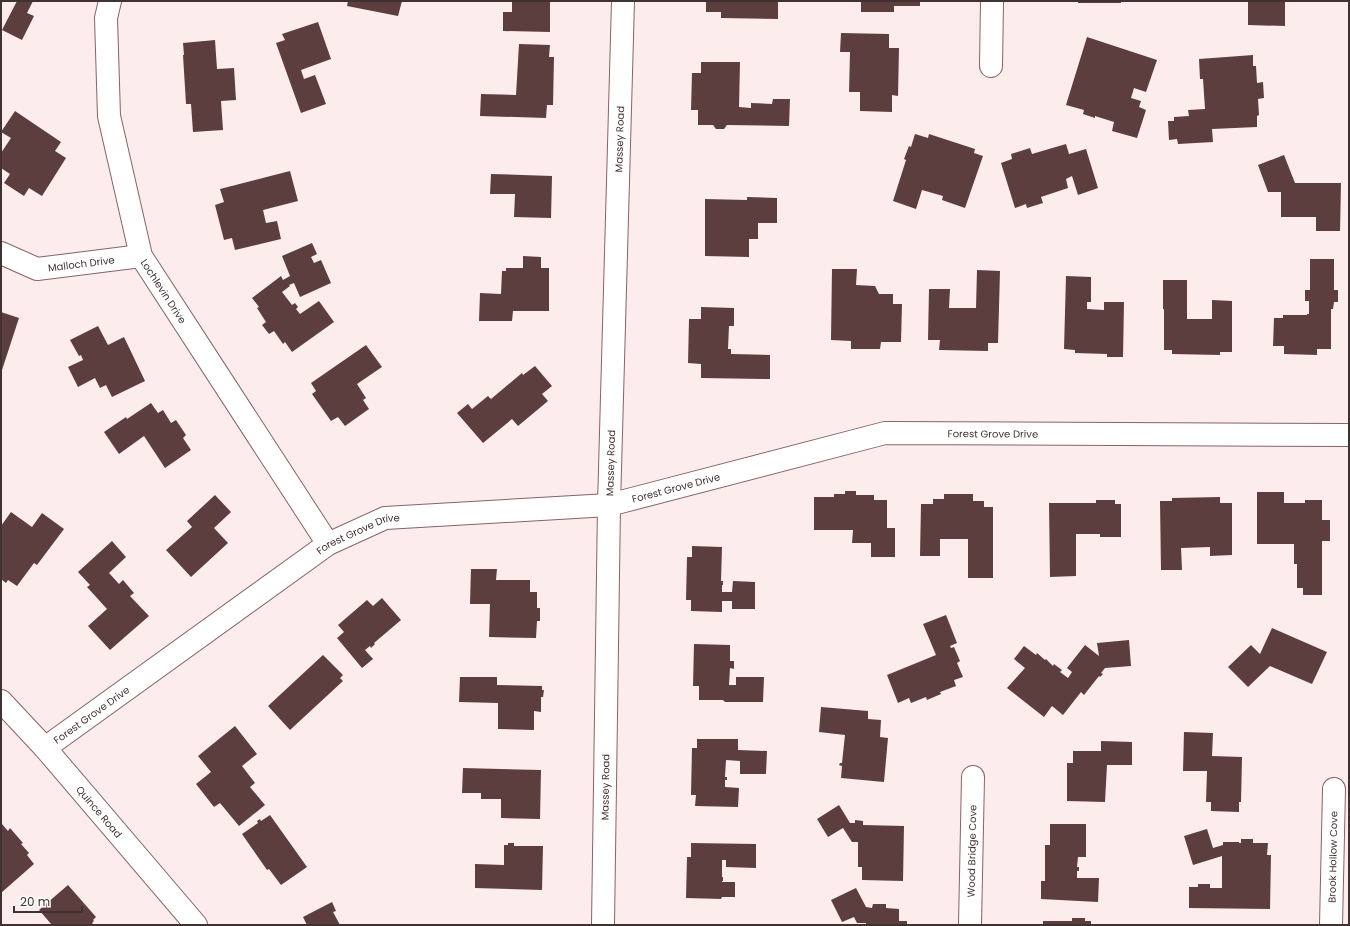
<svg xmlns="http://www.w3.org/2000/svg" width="1350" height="926" font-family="Poppins,sans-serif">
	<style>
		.building { fill: #5d3e3f }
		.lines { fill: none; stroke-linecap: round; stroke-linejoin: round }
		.minor-casing { stroke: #866465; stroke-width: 24 }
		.tertiary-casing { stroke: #866465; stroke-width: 24 }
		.secondary-casing { stroke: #866465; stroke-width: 24 }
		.minor { stroke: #fff; stroke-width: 22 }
		.tertiary { stroke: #fff; stroke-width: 22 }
		.secondary { stroke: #fff; stroke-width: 22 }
		.labels { text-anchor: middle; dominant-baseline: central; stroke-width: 4; stroke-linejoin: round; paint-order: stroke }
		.street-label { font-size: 10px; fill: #413232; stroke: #fdfdfd }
	</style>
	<rect width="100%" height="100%" fill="#fcecec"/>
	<g class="building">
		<path d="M17 1H33L27 13 34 16 22 40 2 30Z"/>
		<path d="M348 1H402L398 16 347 6Z"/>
		<path d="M512 1H550V32L503 31V12H512Z"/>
		<path d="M706 1H778V19L721 18V12H706Z"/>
		<path d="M861 1H920V6H894V12H861Z"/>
		<rect x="1078" y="1" width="43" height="2"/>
		<path d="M1248 1H1285V26L1248 25Z"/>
		<path d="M318 22 331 59 301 70 304 79 315 75 326 104 301 113 276 43 285 40 282 34Z"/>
		<path d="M841 33 889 34V48H899L898 96 892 95V112L860 111V92H849L850 52H840Z"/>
		<path d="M1087 37 1157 60 1146 92 1134 88 1131 98 1141 101 1139 107 1146 110 1137 138 1112 131 1114 122 1095 116V118L1083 114 1084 110 1066 105Z"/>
		<path d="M215 40 217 69 234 68 236 100 221 101 223 130 193 132 191 104H186L183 55H184L183 43Z"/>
		<path d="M519 44 550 45 549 57H554L553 105H547L546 118 480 116 481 94 516 95Z"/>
		<path d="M1253 55V66H1256L1257 83 1263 82 1264 98 1258 99 1259 115 1257 116V127L1212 129 1213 142 1178 144 1177 139 1169 140 1168 121H1174V117L1189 116 1188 110 1205 109 1203 79H1200L1199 59Z"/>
		<path d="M701 62H740L739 107 751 108V103L772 104 773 99H790L789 126 727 125 724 129H716L713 125H698V110H691L692 73H701Z"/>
		<path d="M15 111 61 142 55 151 66 158 42 196 29 188 24 196 4 183 10 174 1 168V153L11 138 1 132Z"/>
		<path d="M915 134 928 138 929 134 975 149 974 153 983 156 965 208 942 200 943 196 922 190 916 209 893 201 906 160 904 159 909 146 911 147Z"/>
		<path d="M1066 144 1069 154 1086 149 1098 188 1078 195 1072 176 1066 179 1068 188 1041 197 1043 203 1027 208 1026 204 1015 208 1001 163 1012 159 1011 154 1030 148 1032 154Z"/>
		<path d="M1284 155 1295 183H1341L1340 231H1316V217H1281V192H1268L1258 165Z"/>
		<path d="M290 171 298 201 263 210 266 223 277 221 281 239 235 250 232 238 224 240 215 205 224 202 220 189Z"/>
		<path d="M491 174 552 176 551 218 514 217 515 194H490Z"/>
		<path d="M747 197 777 198V223H758V239H749V257L705 256V199L747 200Z"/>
		<path d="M312 243 317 254 311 257 314 263 321 260 331 283 300 297 294 283 289 285 290 286 282 292 292 305 295 303 298 307 296 309 300 314 319 301 334 322 292 352 285 342 283 344 274 331 269 334 262 325 266 322 257 308 259 307 252 298 281 276 283 280 290 276 282 256Z"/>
		<path d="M523 256 541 257V268H549V311H513L512 321H479L480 293 501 294 502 271H506V268H523Z"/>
		<path d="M1310 259H1334V290H1338V302H1334L1333 309H1331V349H1317V355L1284 354V346H1273L1274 318H1283V315H1307V314H1309V301H1305V290H1310Z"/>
		<path d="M832 269H857L856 285 875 286 879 294H893V304H902L901 342H881L880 349H851V341L831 340Z"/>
		<path d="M977 270 1000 271 998 343H988V351L939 350 940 340H928L929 289H950L949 308H976Z"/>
		<path d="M1066 276 1091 277V302H1087V309L1104 310V302H1124L1123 357H1107V354L1075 353V350L1064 349Z"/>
		<path d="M1163 280H1187V319H1212V300L1232 301V352H1220V355L1172 354V350H1164V309H1163Z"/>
		<path d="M701 307 734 308V326H729L728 349H731V354L770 355V379L701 378V364L688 363 689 319H701Z"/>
		<path d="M1 312 19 318 2 370H1Z"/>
		<path d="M98 326 108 345 124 337 145 381 112 397 106 385 100 388 95 378 78 387 68 367 83 360 81 355 79 356 70 340Z"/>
		<path d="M366 345 382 367 357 384 366 398 363 400 369 409 345 426 338 417 331 421 312 394 316 391 311 383Z"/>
		<path d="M535 366 552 386 542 394 548 401 518 426 512 419 483 443 457 413 468 404 472 409 488 396 491 399 522 373 523 375Z"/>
		<path d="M151 403 158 413 163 410 171 423 176 420 186 435 183 438 191 450 165 468 144 436 119 454 104 432 126 417 127 419Z"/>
		<path d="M845 491H856V495H874V500H887V528H895V557H871V543H852L853 530H814V497H834V494H845Z"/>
		<path d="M1257 492H1284V503H1305V500H1322V520H1330V541H1322V595H1303V588H1297V564H1294V544H1257Z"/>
		<path d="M944 494H973V501H984V507H993V578H968V539H940V556H920L921 504H933V499H944Z"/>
		<path d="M215 495 231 512 214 528 228 543 191 577 166 550 192 527 187 521Z"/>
		<path d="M1220 497V503H1232V555L1210 556V547L1181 548 1182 570H1161L1160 501H1172V498Z"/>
		<path d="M1096 500H1115V504H1121V537H1100V534H1076V576L1050 577 1049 503H1096Z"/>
		<path d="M11 512 32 527 42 513 64 529 37 565 34 563 17 586 8 580 6 583 1 579V526Z"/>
		<path d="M112 541 126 557 109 573 119 584 123 580 134 593 130 596 149 616 110 650 88 626 107 609 87 587 90 585 78 572Z"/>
		<path d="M692 546 722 547 721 581H723V585H722V592H732L733 581 755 582V609H732V601H722V612L691 611V600H686L687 557H692Z"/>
		<path d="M471 569H497L496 580H530V592H537V608H540V621H537L536 638 489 637 490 604H470Z"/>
		<path d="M382 598 401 620 374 643 375 644 371 648 370 646 365 650 373 659 362 668 337 638 344 632 338 625 367 600 373 606Z"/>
		<path d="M946 615 957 643 950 646 951 648 954 647 960 661 957 663 963 677 954 680 956 686 940 692 941 694 927 700 926 697 911 703 909 698 898 703 887 675 936 655 923 624Z"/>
		<path d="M1272 628 1327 652 1312 684 1270 666 1248 687 1228 667 1251 645 1260 654Z"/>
		<path d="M1129 640 1131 666 1105 668 1101 673 1103 674 1100 677 1099 676 1084 695 1081 692 1063 715 1052 706 1044 717 1007 688 1025 668 1014 659 1024 646 1036 655 1037 653 1045 660 1046 659 1053 666 1054 664 1062 670 1060 672 1068 678 1072 672 1067 668 1085 645 1099 656 1097 643Z"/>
		<path d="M694 644 730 645V661H734V669L730 668 729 685H736V677H764L763 702H725L723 700H699V686H693Z"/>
		<path d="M323 655 343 675 340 678 343 681 290 730 268 706Z"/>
		<path d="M460 677H497V685L542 686V690H544L543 697H541V712L534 711V730L498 729V703L459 702Z"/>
		<path d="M821 707 868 711V719L881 720 880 737 888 738 884 782 841 778 842 766 839 765 840 763H842L845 735 819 732Z"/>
		<path d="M235 726 257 754 242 766 255 783 250 787 265 805 239 826 220 803 214 807 196 784 211 772 198 756Z"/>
		<path d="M1184 732 1213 733 1212 756 1242 757 1241 802H1239V812L1211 811V802H1206L1207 771H1183Z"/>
		<path d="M697 739H738V750L767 751 766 774H740V761L726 760 725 777H727V780H725V787L739 788 738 807 695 806 696 795H691L692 748H697Z"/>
		<path d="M1101 741 1132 742V765H1107L1105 802 1067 801V763H1073V751H1101Z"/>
		<path d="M463 768 541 770 540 819 501 818V799H481V793H462Z"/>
		<path d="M839 805 850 823H855V820L863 821V825L904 826 903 881 862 880V867H858V842H852L843 828 828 837 817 819Z"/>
		<path d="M270 815 307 867 281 885 269 869 267 870 242 834 258 823 257 821 260 819 261 821Z"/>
		<path d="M2 824 8 831 10 828 23 843 21 844 29 853 27 855 34 864 1 893V825Z"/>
		<path d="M1050 824H1086V857H1078L1077 867H1079V871H1077V878H1099L1098 902 1041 899V881H1045V845H1050Z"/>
		<path d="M1207 829 1213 848 1223 845V842H1239V843H1241V839H1253V843H1268L1267 855H1271L1270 909 1189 908V887H1198V884H1210V888H1222V856L1193 865 1184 836Z"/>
		<path d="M508 843H514V846H543L542 890 475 888V864L504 865V845H508Z"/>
		<path d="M691 843 756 844V868L726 867V860H722V877H723V881H722V882H735V897H722L721 899 686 898 687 857H691Z"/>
		<path d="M68 885 96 917 93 920 94 921 92 923 94 925H52L39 910Z"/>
		<path d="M856 888 866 907 872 908 873 904H886V908L899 909V921H907V925H866V923H857L854 917 842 922 831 900Z"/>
		<path d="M332 902 336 911 333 912 340 925H307L303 917Z"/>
		<path d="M1072 918H1085V921H1091V925H1043V921H1072Z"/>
	</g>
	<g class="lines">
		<defs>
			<g id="minor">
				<path id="s1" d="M110 1 106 18 109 116 141 256 328 544"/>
				<path d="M991 66 992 1"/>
				<path id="s2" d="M1 253 37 269 141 256"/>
				<path id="s3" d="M45 748 328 544 385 518 609 505 885 433 1349 435"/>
				<path id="s4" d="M970 925 973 777"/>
				<path id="s5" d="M1331 925 1334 789"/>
			</g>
			<g id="tertiary">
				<path id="s6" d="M603 925 609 505 623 1"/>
			</g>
			<g id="secondary">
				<path id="s7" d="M1 701 45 748 196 925"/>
			</g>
		</defs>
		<use href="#minor" class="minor-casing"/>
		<use href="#tertiary" class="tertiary-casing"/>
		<use href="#secondary" class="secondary-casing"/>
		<use href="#minor" class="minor"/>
		<use href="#tertiary" class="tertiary"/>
		<use href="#secondary" class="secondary"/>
	</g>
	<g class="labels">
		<g class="street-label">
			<text stroke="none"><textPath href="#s6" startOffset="786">Massey Road</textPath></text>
			<text stroke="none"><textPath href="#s2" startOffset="84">Malloch Drive</textPath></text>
			<text stroke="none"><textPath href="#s1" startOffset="301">Lochlevin Drive</textPath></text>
			<text stroke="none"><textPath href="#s3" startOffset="1029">Forest Grove Drive</textPath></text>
			<text stroke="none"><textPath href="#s6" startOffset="462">Massey Road</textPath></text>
			<text stroke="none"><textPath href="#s3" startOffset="705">Forest Grove Drive</textPath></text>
			<text stroke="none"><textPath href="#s3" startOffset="381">Forest Grove Drive</textPath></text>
			<text stroke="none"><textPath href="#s3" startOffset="57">Forest Grove Drive</textPath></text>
			<text stroke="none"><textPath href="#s6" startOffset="138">Massey Road</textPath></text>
			<text stroke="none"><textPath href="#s7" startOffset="148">Quince Road</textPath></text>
			<text stroke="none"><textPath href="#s4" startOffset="74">Wood Bridge Cove</textPath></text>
			<text stroke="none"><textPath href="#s5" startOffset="68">Brook Hollow Cove</textPath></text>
		</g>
	</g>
	<rect width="1350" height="926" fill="none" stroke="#413232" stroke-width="4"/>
	<path d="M14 906v6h68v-6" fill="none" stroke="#413232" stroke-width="2"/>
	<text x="20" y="906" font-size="12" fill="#413232" stroke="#fdfdfd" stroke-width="3" paint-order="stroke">20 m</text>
</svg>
